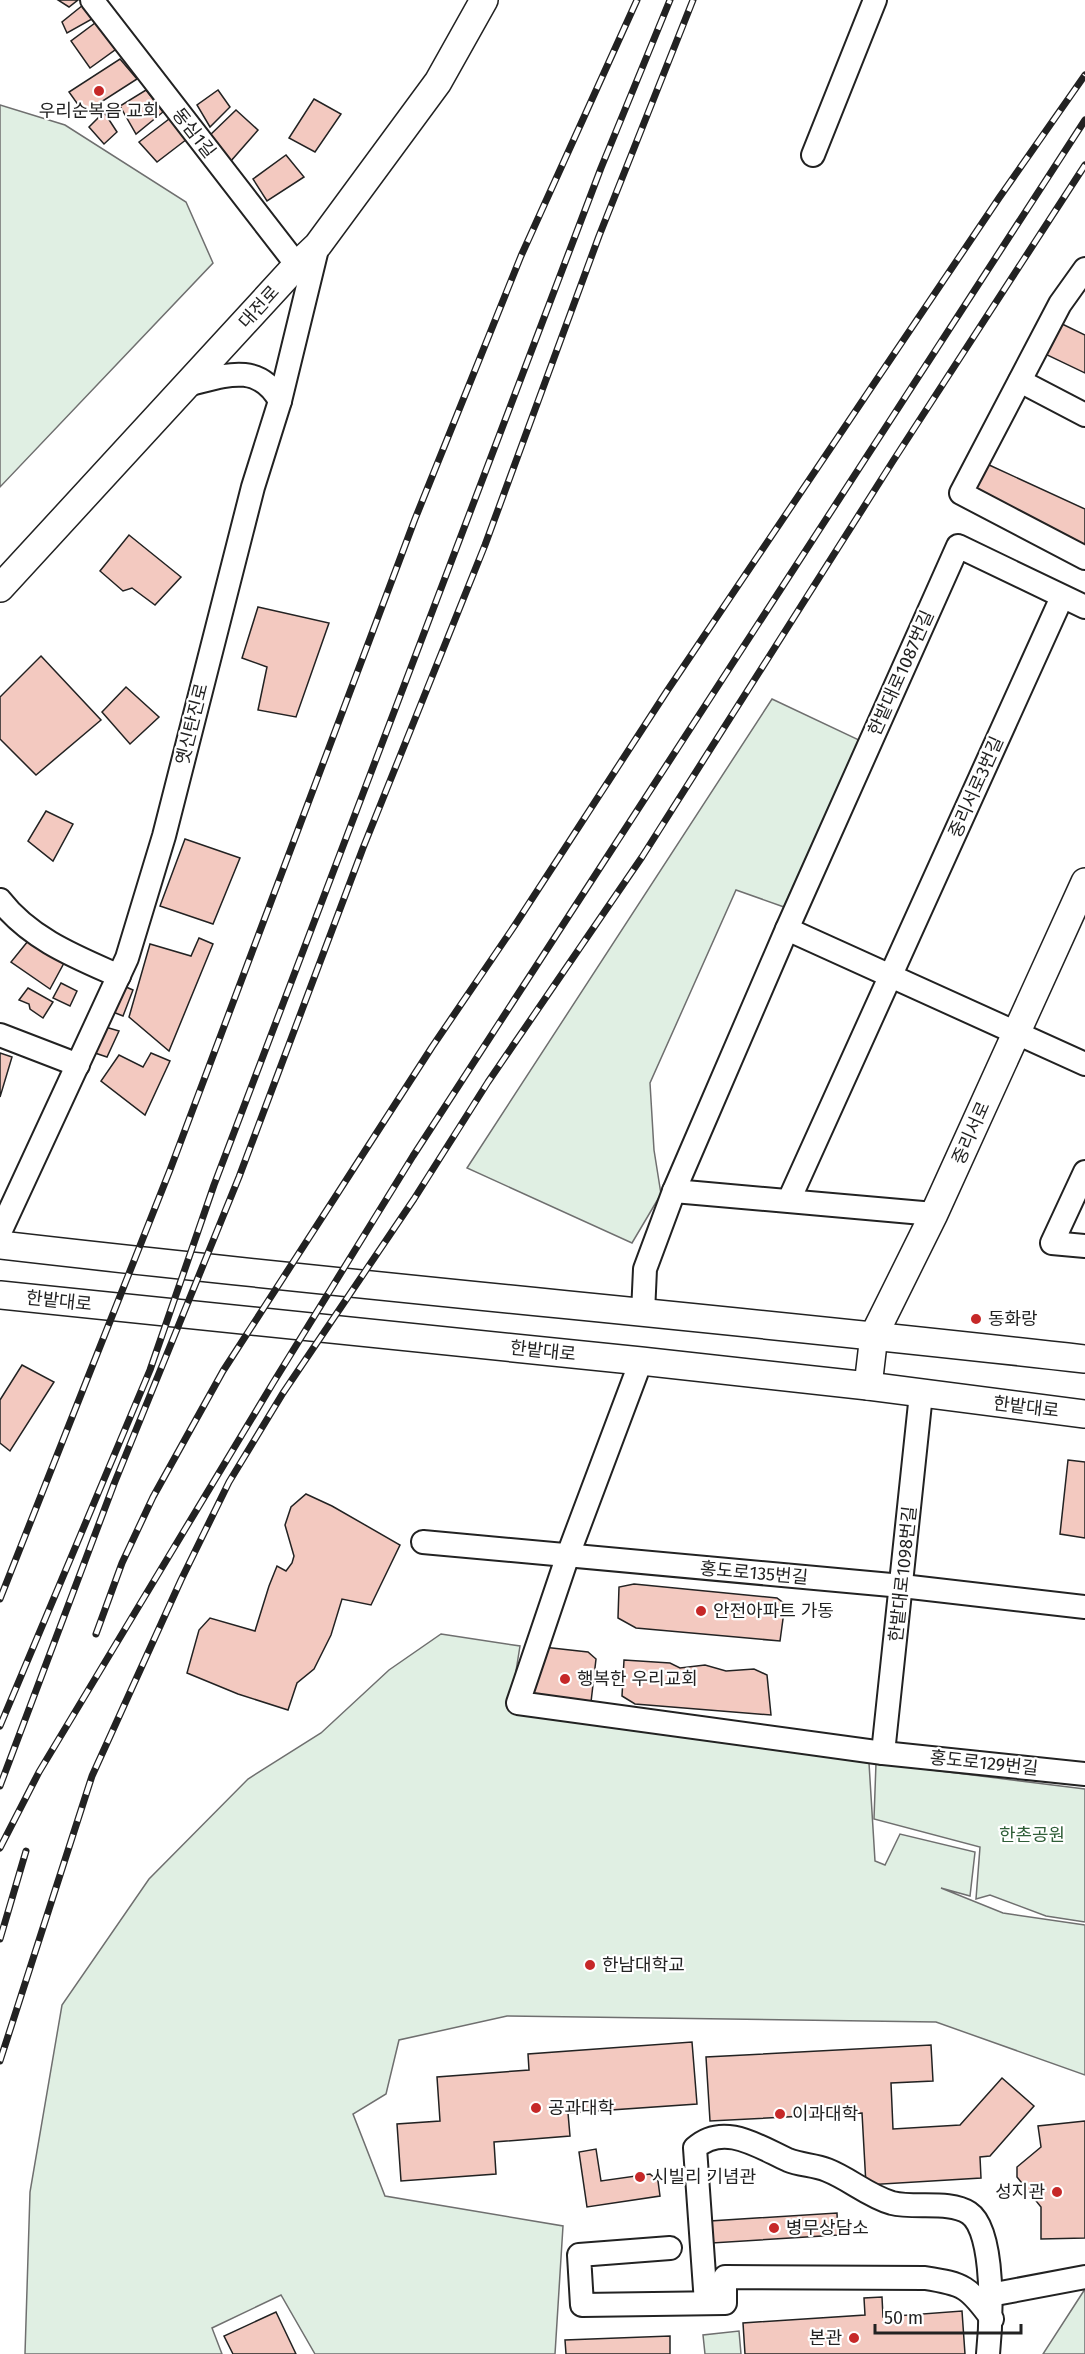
<svg xmlns="http://www.w3.org/2000/svg" width="1085" height="2354" font-family="'Fira Sans','Noto Sans KR',sans-serif">
	<style>
		.green { fill: #e0efe3; stroke: #6f6f6f; stroke-width: 1.5 }
		.building { fill: #f3c9c0; stroke: #222; stroke-width: 1.5 }
		.lines { fill: none; stroke-linecap: round; stroke-linejoin: round }
		.minor-casing { stroke: #222; stroke-width: 26 }
		.major-casing { stroke: #222; stroke-width: 30 }
		.minor { stroke: #fff; stroke-width: 22 }
		.major { stroke: #fff; stroke-width: 27 }
		.rail-casing { stroke: #222; stroke-width: 7 }
		.rail { stroke: #fff; stroke-width: 4.5; stroke-dasharray: 14; stroke-linecap: butt }
		.poi-dot { fill: #c62828; stroke: #fff; stroke-width: 2 }
		.labels { text-anchor: middle; dominant-baseline: central; stroke-width: 4.5; stroke-linejoin: round; paint-order: stroke }
		.poi-label { font-size: 18px; fill: #222; stroke: #fff; text-anchor: start }
		.street-label { font-size: 18px; fill: #222; stroke: #fff }
		.park-label { font-size: 18px; fill: #2f5e38; stroke: #fff }
	</style>
	<rect width="100%" height="100%" fill="#fff"/>
	<g class="green">
		<path d="M0 105 65 125 186 202 213 263 0 487Z"/>
		<path d="M772 699 859 740 784 907 736 890 650 1083 654 1150 661 1194 632 1243 467 1168Z"/>
		<path d="M441 1634 520 1646 510 1708 869 1763 875 1861 885 1865 900 1834 975 1852 970 1896 941 1888 1003 1913 1085 1925V2075L936 2022 507 2016 399 2040 386 2094 353 2114 385 2196 563 2226 555 2354H315L281 2295 212 2328 222 2354H25L30 2192 62 2005 149 1879 248 1779 321 1733 389 1670Z"/>
		<path d="M876 1763 1085 1789V1922L1046 1916 990 1895 976 1899 980 1847 874 1819Z"/>
		<path d="M1085 2289V2354H1043Z"/>
		<path d="M739 2331 741 2354H705L703 2335Z"/>
	</g>
	<g class="building">
		<path d="M58 0H78L69 7Z"/>
		<path d="M83 5 92 19 67 33 62 22Z"/>
		<path d="M99 20 119 47 90 68 71 41Z"/>
		<path d="M120 59 137 79 84 113 69 92Z"/>
		<path d="M146 90 163 112 136 134 120 106Z"/>
		<path d="M218 90 230 107 210 127 197 105Z"/>
		<path d="M314 99 341 114 315 152 289 138Z"/>
		<path d="M236 110 258 130 230 162 208 137Z"/>
		<path d="M104 112 117 132 104 144 89 127Z"/>
		<path d="M173 116 191 136 157 162 139 142Z"/>
		<path d="M286 155 304 177 267 201 253 179Z"/>
		<path d="M1058 322 1085 335V373L1043 353Z"/>
		<path d="M987 464 1085 509V547L973 495Z"/>
		<path d="M129 535 181 577 155 605 132 588 123 591 100 571Z"/>
		<path d="M258 607 329 623 296 717 258 710 267 667 242 658Z"/>
		<path d="M41 656 101 720 36 775 0 739V697Z"/>
		<path d="M126 687 159 717 130 744 102 712Z"/>
		<path d="M46 811 73 824 53 861 28 841Z"/>
		<path d="M185 839 240 858 213 924 160 906Z"/>
		<path d="M199 938 213 944 169 1051 129 1017 150 944 191 956Z"/>
		<path d="M28 941 64 963 50 989 11 962Z"/>
		<path d="M61 983 77 991 70 1006 53 998Z"/>
		<path d="M119 984 133 990 123 1016 108 1010Z"/>
		<path d="M28 988 53 1002 43 1018 30 1009 29 1004 19 1000Z"/>
		<path d="M102 1026 119 1031 107 1057 89 1051Z"/>
		<path d="M0 1053 12 1057 0 1097Z"/>
		<path d="M151 1053 170 1061 145 1115 101 1081 119 1055 143 1067Z"/>
		<path d="M22 1365 54 1382 10 1451 0 1443V1400Z"/>
		<path d="M1068 1460 1085 1462V1538L1060 1534Z"/>
		<path d="M306 1494 332 1506 400 1545 371 1605 342 1599 331 1635 314 1669 297 1683 288 1710 238 1694 187 1673 199 1630 210 1618 255 1631 269 1586 277 1566 286 1571 292 1563 294 1556 285 1525 291 1507Z"/>
		<path d="M634 1584 777 1598 785 1604 780 1641 636 1628 618 1618 619 1587Z"/>
		<path d="M543 1647 588 1652 596 1659 591 1702 538 1700 531 1693Z"/>
		<path d="M624 1660 670 1663 680 1668 705 1665 726 1671 754 1669 767 1675 771 1715 635 1704 622 1696Z"/>
		<path d="M692 2042 697 2104 568 2113 570 2136 494 2142 496 2174 401 2181 397 2124 440 2121 437 2077 529 2070 528 2054Z"/>
		<path d="M931 2045 933 2081 891 2083 893 2129 960 2125 1002 2078 1034 2106 990 2156 980 2157 981 2178 866 2185 862 2113 710 2121 706 2057Z"/>
		<path d="M1085 2121V2238L1041 2239V2207L1017 2177V2167L1041 2147 1038 2126Z"/>
		<path d="M596 2149 601 2181 650 2174 658 2181 660 2196 587 2207 579 2152Z"/>
		<path d="M837 2213 838 2235 712 2243 710 2221Z"/>
		<path d="M882 2297 883 2317 962 2311 965 2354H745L743 2323 865 2315 864 2298Z"/>
		<path d="M276 2312 296 2354H233L224 2336Z"/>
		<path d="M670 2336V2354H566L565 2340Z"/>
	</g>
	<g class="lines">
		<defs>
			<g id="minor">
				<path d="M92 0 297 265"/>
				<path d="M813 155 875 0"/>
				<path d="M1085 269 1060 304 961 493 1085 558"/>
				<path d="M1020 381 1085 415"/>
				<path d="M187 385C224 376 258 361 280 401"/>
				<path d="M0 900C30 939 76 957 119 976"/>
				<path d="M787 929 1085 1064"/>
				<path d="M0 1035 78 1065"/>
				<path d="M1085 1172 1052 1243 1085 1246"/>
				<path d="M674 1191 934 1214"/>
				<path d="M789 1200 1062 597"/>
				<path d="M0 1232 127 958 164 836 253 487 280 401 318 245"/>
				<path d="M643 1313 645 1269 674 1191 787 929 958 546 1085 607"/>
				<path d="M641 1361 568 1555 518 1703 883 1753 1085 1774"/>
				<path d="M423 1542 902 1586 1085 1607"/>
				<path d="M883 1753 921 1394"/>
				<path d="M670 2248 579 2255 582 2305 725 2303V2277L925 2278C964 2284 969 2287 992 2319"/>
				<path d="M990 2295 1085 2277"/>
				<path d="M706 2303 695 2148C724 2122 759 2147 788 2160 800 2165 815 2165 827 2170 850 2179 868 2196 892 2203 915 2209 949 2200 969 2213 996 2231 991 2325 988 2354"/>
			</g>
			<g id="major">
				<path d="M0 588 297 265 318 245 438 82 484 0"/>
				<path d="M0 1245C361 1287 724 1318 1085 1359"/>
				<path d="M0 1295 641 1361 868 1386 1085 1414"/>
				<path d="M868 1386 874 1335 934 1214 1085 882"/>
			</g>
		</defs>
		<use href="#minor" class="minor-casing"/>
		<use href="#major" class="major-casing"/>
		<use href="#minor" class="minor"/>
		<use href="#major" class="major"/>
		<defs>
			<g id="rail">
				<path d="M0 1599 170 1170 415 519 521 256 637 0"/>
				<path d="M96 1634 122 1563 153 1497 223 1371 432 1047 515 925 667 691 999 198 1085 75"/>
				<path d="M0 1726 150 1370 214 1185 601 168 670 0"/>
				<path d="M0 1786 114 1484 239 1177 363 848 485 545 599 236 693 0"/>
				<path d="M0 1848 39 1772 273 1383 413 1156 1085 120"/>
				<path d="M0 1939 26 1851"/>
				<path d="M0 2061 92 1776 181 1580 229 1482 283 1393 414 1199 488 1082 642 857 893 461 1085 165"/>
			</g>
		</defs>
		<use href="#rail" class="rail-casing"/>
		<use href="#rail" class="rail"/>
	</g>
	<g class="poi-dot">
		<circle cx="99" cy="91" r="6"/>
		<circle cx="976" cy="1319" r="6"/>
		<circle cx="701" cy="1611" r="6"/>
		<circle cx="565" cy="1679" r="6"/>
		<circle cx="590" cy="1965" r="6"/>
		<circle cx="536" cy="2108" r="6"/>
		<circle cx="780" cy="2114" r="6"/>
		<circle cx="640" cy="2177" r="6"/>
		<circle cx="1057" cy="2192" r="6"/>
		<circle cx="774" cy="2228" r="6"/>
		<circle cx="854" cy="2338" r="6"/>
	</g>
	<g class="labels">
		<g class="poi-label">
			<text x="99" y="111" text-anchor="middle">우리순복음 교회</text>
			<text x="988" y="1319">동화랑</text>
			<text x="713" y="1611">안전아파트 가동</text>
			<text x="577" y="1679">행복한 우리교회</text>
			<text x="602" y="1965">한남대학교</text>
			<text x="548" y="2108">공과대학</text>
			<text x="792" y="2114">이과대학</text>
			<text x="652" y="2177">시빌리 기념관</text>
			<text x="1045" y="2192" text-anchor="end">성지관</text>
			<text x="786" y="2228">병무상담소</text>
			<text x="842" y="2338" text-anchor="end">본관</text>
		</g>
		<g class="street-label">
			<text transform="translate(194 133) rotate(52)">동심1길</text>
			<text transform="translate(259 307) rotate(-48)">대전로</text>
			<text transform="translate(901 673) rotate(-66)">한밭대로1087번길</text>
			<text transform="translate(192 724) rotate(-76)">옛신탄진로</text>
			<text transform="translate(976 787) rotate(-66)">중리서로3번길</text>
			<text transform="translate(971 1133) rotate(-66)">중리서로</text>
			<text transform="translate(59 1301) rotate(6)">한밭대로</text>
			<text transform="translate(543 1351) rotate(6)">한밭대로</text>
			<text transform="translate(1026 1407) rotate(7)">한밭대로</text>
			<text transform="translate(754 1573) rotate(5)">홍도로135번길</text>
			<text transform="translate(903 1574) rotate(-84)">한밭대로1098번길</text>
			<text transform="translate(984 1763) rotate(6)">홍도로129번길</text>
		</g>
		<g class="park-label">
			<text x="1032" y="1835">한촌공원</text>
		</g>
	</g>
	<path d="M875 2324v9h146v-9" fill="none" stroke="#222222" stroke-width="3"/>
	<text x="884" y="2324" font-size="18" fill="#222222" stroke="#ffffff" stroke-width="4.5" paint-order="stroke">50 m</text>
</svg>
